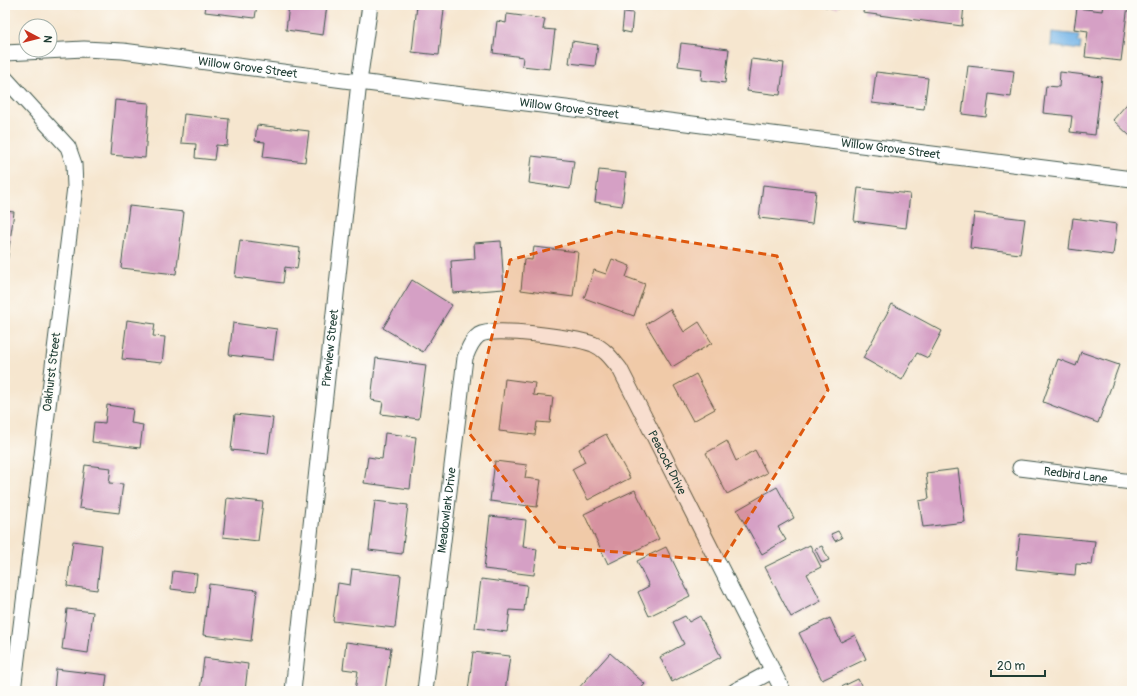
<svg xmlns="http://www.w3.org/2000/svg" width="1137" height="696" font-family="Pangolin,sans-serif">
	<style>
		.water { fill: #73b4e7; stroke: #49788e }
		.building { fill: #d5a0c5 }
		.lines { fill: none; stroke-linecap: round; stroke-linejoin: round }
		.street-casing { stroke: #3f564b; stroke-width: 17 }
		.street { stroke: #fff; stroke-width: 15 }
		.marked { fill: #de580e; fill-opacity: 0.2; stroke: #de580e; stroke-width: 3; stroke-dasharray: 8 5; stroke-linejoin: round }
		.labels { text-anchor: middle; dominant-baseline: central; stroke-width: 4; stroke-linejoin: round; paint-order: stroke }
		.street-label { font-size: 12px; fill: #1f3d34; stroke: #fdfcf7 }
	</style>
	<rect width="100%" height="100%" fill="#fdfcf7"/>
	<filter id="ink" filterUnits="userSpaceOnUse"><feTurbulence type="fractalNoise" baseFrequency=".025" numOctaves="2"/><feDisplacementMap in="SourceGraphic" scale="8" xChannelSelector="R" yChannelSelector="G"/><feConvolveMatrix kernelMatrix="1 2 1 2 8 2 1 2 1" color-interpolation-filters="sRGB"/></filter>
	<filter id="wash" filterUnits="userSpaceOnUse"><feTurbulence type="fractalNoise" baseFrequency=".012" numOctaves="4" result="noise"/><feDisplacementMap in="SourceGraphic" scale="16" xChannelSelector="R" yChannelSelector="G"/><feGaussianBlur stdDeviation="0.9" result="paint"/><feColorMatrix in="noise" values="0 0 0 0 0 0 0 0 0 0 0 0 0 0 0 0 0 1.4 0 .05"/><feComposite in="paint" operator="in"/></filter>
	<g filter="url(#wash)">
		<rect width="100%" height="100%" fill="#f6e6cf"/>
		<path class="water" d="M1052 32 1079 35 1078 41 1081 43 1080 50 1051 46Z"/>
		<g id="blocks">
			<g class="building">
				<path d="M206 5H257L255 18 205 12Z"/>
				<path d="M289 5H327L323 35 286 30Z"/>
				<path d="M417 5 444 9 439 55 412 52Z"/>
				<path d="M816 5H838V9Z"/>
				<path d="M864 5H964L962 26 863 13Z"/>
				<path d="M1103 5H1128L1121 61 1085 57 1088 31 1074 29 1077 8 1102 11Z"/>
				<path d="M624 12 633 13 631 33 622 31Z"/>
				<path d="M507 14 545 19 543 29 555 30 550 69 522 66 523 57 493 53 497 21 506 23Z"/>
				<path d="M572 41 598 45 595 66 569 63Z"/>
				<path d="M681 43 729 49 725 83 701 80 702 69 678 66Z"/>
				<path d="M751 59 784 63 780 95 747 91Z"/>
				<path d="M968 66 1014 71 1011 97 989 94 986 117 962 114Z"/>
				<path d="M876 72 928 78 924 109 872 103Z"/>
				<path d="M1060 72 1102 77 1095 135 1070 132 1072 116 1043 113 1046 86 1059 87Z"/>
				<path d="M1132 98V134L1130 136 1113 120Z"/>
				<path d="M115 100 149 103 145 158 110 155Z"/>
				<path d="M184 114 229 119 227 146 216 145 214 160 195 158 196 144 181 143Z"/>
				<path d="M257 125 309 131 305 162 263 157 265 142 255 141Z"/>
				<path d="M532 156 574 161 570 189 529 183Z"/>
				<path d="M599 170 626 173 622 206 595 202Z"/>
				<path d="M763 185 816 191 812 224 759 218Z"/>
				<path d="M858 188 910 194 906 228 854 221Z"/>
				<path d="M129 206 184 212 176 274 121 268Z"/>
				<path d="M5 211 14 212 7 263H5Z"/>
				<path d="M974 213 1025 219 1020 254 970 248Z"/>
				<path d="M1073 218 1117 224 1113 255 1069 249Z"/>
				<path d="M240 240 300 248 297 269 285 267 283 283 235 277Z"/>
				<path d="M501 241 504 289 453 293 451 261 475 259 474 243Z"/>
				<path d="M534 247 578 252 573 297 521 290 524 259 532 260Z"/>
				<path d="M612 259 630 266 626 277 645 284 634 316 584 298 594 270 606 274Z"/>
				<path d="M412 280 452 305 423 352 383 328Z"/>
				<path d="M892 304 942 331 928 358 917 353 902 380 863 358Z"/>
				<path d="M670 309 684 332 699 322 712 343 672 367 646 324Z"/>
				<path d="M127 320 155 324 153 336 165 337 162 363 122 359Z"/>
				<path d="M233 323 277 329 273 360 229 355Z"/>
				<path d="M1081 352 1119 365 1098 423 1043 402 1058 359 1076 366Z"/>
				<path d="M376 358 426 365 419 419 381 414 383 402 371 400Z"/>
				<path d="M696 374 715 409 693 421 674 386Z"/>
				<path d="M505 379 535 383 533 395 553 397 550 423 537 422 535 435 499 431Z"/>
				<path d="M107 405 133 409 131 423 143 425 140 448 92 442 94 422 105 423Z"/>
				<path d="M235 414 273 418 268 454 231 450Z"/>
				<path d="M385 433 416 437 410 489 364 483 368 457 382 459Z"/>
				<path d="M606 434 630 478 588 500 572 469 585 462 579 449Z"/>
				<path d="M727 441 736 461 755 450 767 473 727 494 706 453Z"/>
				<path d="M495 461 527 465 525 478 541 480 537 507 490 501Z"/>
				<path d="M85 465 111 468 109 483 123 484 119 513 79 508Z"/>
				<path d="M958 469 965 522 923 527 919 501 929 499 926 473Z"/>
				<path d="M777 487 794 518 778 527 786 540 762 554 737 510Z"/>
				<path d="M635 490 659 539 608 564 584 514Z"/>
				<path d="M227 498 263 502 258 541 223 537Z"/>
				<path d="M375 501 408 505 402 554 369 550Z"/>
				<path d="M490 516 526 520 523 547 537 549 534 575 484 569Z"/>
				<path d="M838 531 842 538 835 541 831 534Z"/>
				<path d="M1020 534 1095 541 1092 565 1076 564 1075 575 1016 569Z"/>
				<path d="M73 541 102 545 97 590 67 586Z"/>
				<path d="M810 545 821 567 807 574 821 601 791 617 765 567Z"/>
				<path d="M822 546 829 560 822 563 815 549Z"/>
				<path d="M666 547 690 596 649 616 638 592 649 586 637 561Z"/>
				<path d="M352 569 401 575 395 628 333 621 338 583 350 585Z"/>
				<path d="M173 571 197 574 195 592 171 589Z"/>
				<path d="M481 579 527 585 524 611 510 610 507 632 475 628Z"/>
				<path d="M209 584 257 590 251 641 203 635Z"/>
				<path d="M67 609 93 612 88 653 62 649Z"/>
				<path d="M685 616 689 622 700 616 721 657 672 682 660 657 684 644 673 622Z"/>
				<path d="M830 618 841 642 855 635 866 659 822 680 799 633Z"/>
				<path d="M346 642 391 648 385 691H355L358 671 343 669Z"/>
				<path d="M473 652 510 656 505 691H468Z"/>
				<path d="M610 653 645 684 639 691H576Z"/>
				<path d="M204 658 248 664 245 691H200Z"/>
				<path d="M56 669 107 675 105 691H54Z"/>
				<path d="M858 679 864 691H833Z"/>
			</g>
		</g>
	</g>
	<g filter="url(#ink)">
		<use href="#blocks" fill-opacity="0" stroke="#3f564b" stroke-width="1"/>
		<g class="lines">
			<defs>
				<g id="street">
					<path id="s1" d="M5 53 84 49 123 51 359 82 1132 179"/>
					<path d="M5 78 68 147 74 164 75 187 13 691"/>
					<path id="s2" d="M1020 468 1132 482"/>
					<path id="s3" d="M293 691 359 82 370 5"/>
					<path id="s4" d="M425 691 465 358C468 350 471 341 479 335 493 326 576 338 593 344 605 349 612 359 620 369L783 691"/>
					<path d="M735 691 772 671"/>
				</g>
			</defs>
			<use href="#street" class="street-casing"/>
			<use href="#street" class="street"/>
		</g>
	</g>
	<path class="marked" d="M617 231 777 256 828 390 722 561 558 547 469 433 510 260Z"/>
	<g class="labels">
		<g class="street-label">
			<text stroke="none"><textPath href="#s1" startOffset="244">Willow Grove Street</textPath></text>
			<text stroke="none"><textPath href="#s1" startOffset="568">Willow Grove Street</textPath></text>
			<text stroke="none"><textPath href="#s1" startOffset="892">Willow Grove Street</textPath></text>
			<text stroke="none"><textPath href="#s3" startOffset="345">Pineview Street</textPath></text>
			<text transform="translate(52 372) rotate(-83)">Oakhurst Street</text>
			<text stroke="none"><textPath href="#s4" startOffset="620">Peacock Drive</textPath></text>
			<text stroke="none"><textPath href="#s2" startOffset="56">Redbird Lane</textPath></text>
			<text stroke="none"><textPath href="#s4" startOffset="182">Meadowlark Drive</textPath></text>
		</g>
	</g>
	<rect width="1137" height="696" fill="none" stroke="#fdfcf7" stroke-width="20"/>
	<g transform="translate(38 38) rotate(97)"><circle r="19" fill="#fdfcf7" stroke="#a4b0a9"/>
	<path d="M0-3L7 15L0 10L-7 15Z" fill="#c8321e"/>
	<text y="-6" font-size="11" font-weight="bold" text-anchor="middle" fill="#1f3d34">N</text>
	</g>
	<path d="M991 670v6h54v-6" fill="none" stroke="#1f3d34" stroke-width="2"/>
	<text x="997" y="670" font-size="12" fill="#1f3d34" stroke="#fdfcf7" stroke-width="3" paint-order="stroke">20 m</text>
</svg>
